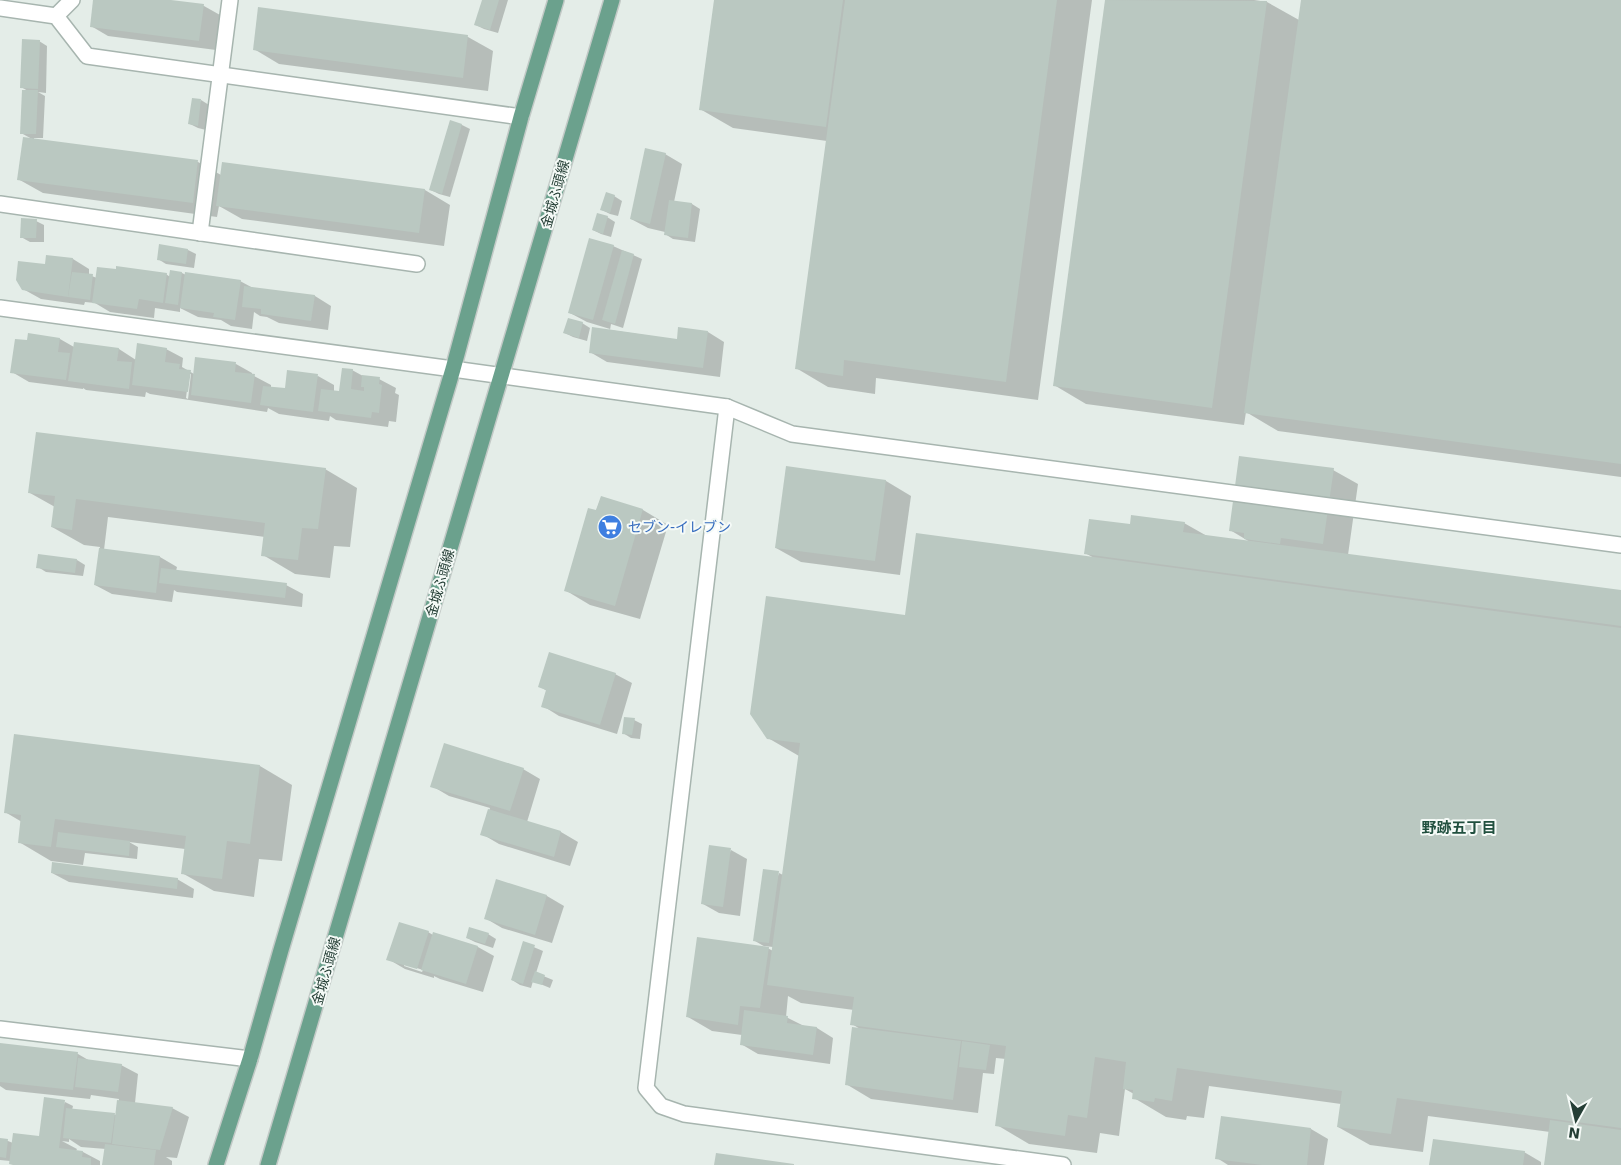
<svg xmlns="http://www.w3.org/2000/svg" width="1621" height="1165" font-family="'DejaVu Sans','Noto Sans JP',sans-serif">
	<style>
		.shadow { fill: #0003; fill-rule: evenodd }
		.building { fill: #bac8c1 }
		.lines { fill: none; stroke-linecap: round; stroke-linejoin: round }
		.service-casing { stroke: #a7b5af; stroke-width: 18 }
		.minor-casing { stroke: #a7b5af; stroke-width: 18 }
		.primary-casing { stroke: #c2c9c6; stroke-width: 18 }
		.service { stroke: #fff; stroke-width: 15 }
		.minor { stroke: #fff; stroke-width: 15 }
		.primary { stroke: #6ba18d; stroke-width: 15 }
		.labels { text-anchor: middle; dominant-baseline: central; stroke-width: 4; stroke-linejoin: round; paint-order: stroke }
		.street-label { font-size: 14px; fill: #243e35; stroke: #f5faf7 }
		.shop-label { font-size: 14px; fill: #366cbe; stroke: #f5faf7; text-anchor: start }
		.neighbourhood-label { font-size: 15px; font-weight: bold; fill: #21503f; stroke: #f5faf7 }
	</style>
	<rect width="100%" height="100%" fill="#e4ede8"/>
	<g class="shadow">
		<path d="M95 0H162L204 6 220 15 216 50 108 36 91 26Z"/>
		<path d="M483 0H508L498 33 484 29 476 25Z"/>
		<path d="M715 0H1092L1038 400 876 378 875 394 828 387 796 368 827 141 733 128 700 109Z"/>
		<path d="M1107 0H1254L1267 2 1299 20 1302 0H1621V477L1278 431 1246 412 1244 425 1086 404 1054 385Z"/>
		<path d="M259 8 468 37 493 51 488 91 279 64 254 49Z"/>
		<path d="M39 41 47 46 46 93 38 92 45 96 43 138H34V140L198 162 221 175 425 190 450 205 444 246 242 219 219 206 217 217 43 193 18 179 32 139 21 133 28 91 21 87Z"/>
		<path d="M201 100 209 105 206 130 198 128 190 124Z"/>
		<path d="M450 122 462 125 470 129 450 197 439 194 431 190Z"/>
		<path d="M665 154 682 164 674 202 692 204 700 209 695 242 673 239 665 234V232L648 228 631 219Z"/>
		<path d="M614 196 622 201 618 216 610 214 602 210Z"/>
		<path d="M607 217 615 222 611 237 601 234 593 230Z"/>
		<path d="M36 221 44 225V242H30L21 237Z"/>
		<path d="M613 246 642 259 623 328 611 324 610 330 678 340 708 332 724 342 720 377 607 362 590 352 610 329 587 322 570 313Z"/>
		<path d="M188 250 196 254 194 268 166 264 158 259Z"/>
		<path d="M73 259 89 269V275L97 278 166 274 170 277 171 272 182 273 186 275 240 281 253 288 315 296 331 306 328 330 279 323 267 317 260 316 254 312 252 329 231 326 221 320 198 317 180 308V312L155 308 154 318 110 312 95 303 85 302 84 305 41 299 23 289 46 266Z"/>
		<path d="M582 323 590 328 587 341 573 337 565 333Z"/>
		<path d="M60 339 74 347 75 344 119 349 136 360 166 349 183 358 182 367 194 374 236 364 252 373V375L271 385V388L286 390 318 376 334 385V392L340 393 352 370 363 376 379 379 396 388 395 393 399 395 396 422 389 421 388 427 336 420 330 416 329 421 279 414 268 408 267 412 150 394 146 392 145 397 86 390 83 388V389L29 382 12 372 28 342ZM189 374H191L188 399 186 398Z"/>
		<path d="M787 468 886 481 911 496 900 575 801 562 776 548Z"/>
		<path d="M325 469 357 488 350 547 334 546 330 578 295 574 263 555 265 537 108 517 104 550 160 557 177 567 176 571 286 585 303 594 302 607 177 592 174 590 172 602 112 594 95 585 100 547 84 545 52 527 55 507 30 493Z"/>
		<path d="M1333 470 1358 484 1348 555 1621 591V1165H1546L1550 1132 1428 1116 1423 1152 1370 1145 1338 1127 1341 1104 1209 1086 1204 1118 1187 1116 1186 1120 1166 1117 1134 1098V1094L1125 1089 1119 1136 1100 1133 1097 1153 1029 1144 997 1125 1006 1059 996 1058 994 1074 983 1073 978 1113 871 1099 846 1084 860 1029 852 1024 854 1010 801 1003 788 996 786 1017 804 1026 817 1028 833 1038 830 1064 758 1054 741 1044 742 1035 712 1031 688 1017 767 948 755 941 779 873 783 875 799 756 768 738 906 617 1094 558 1085 553 1131 526 1184 523 1207 536 1250 542 1230 530ZM764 946 773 947V951Z"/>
		<path d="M601 498 643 510 668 525 640 619 590 605 565 590Z"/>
		<path d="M77 560 85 565 83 576 46 572 38 567Z"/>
		<path d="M615 674 632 683 617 734 559 716 543 706 547 691 539 686Z"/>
		<path d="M634 720 642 724 640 739 631 738 623 733Z"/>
		<path d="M260 766 292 785 282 861 259 859 254 897 214 891 182 873 185 849 129 842 138 847 137 859 85 853 83 865 51 861 19 842 22 822 5 812Z"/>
		<path d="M523 769 540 779 527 822 561 832 578 842 570 866 499 844 482 834 490 808 449 796 432 786Z"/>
		<path d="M731 850 747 859 740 916 719 913 703 904Z"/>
		<path d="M52 873 177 879 194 889 193 898 69 882Z"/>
		<path d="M497 880 547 896 564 906 552 943 502 928 485 918Z"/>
		<path d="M428 932 433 935 478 947 494 956 483 992 440 979 434 976V978L405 969 388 959ZM404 964 423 970 422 972 404 966Z"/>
		<path d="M488 934 496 939 493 948 475 942 467 938Z"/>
		<path d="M524 943 543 951 536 973 553 980 550 988 533 981 531 988 520 985 512 980Z"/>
		<path d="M0 1044 78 1054 90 1061 121 1065 138 1074 135 1103 172 1108 189 1117 177 1158 166 1157 172 1161V1165H104L106 1149 81 1147 69 1139V1142L62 1141 77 1149 76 1151 83 1152 100 1161V1165H14L10 1161 0 1160V1140L8 1141 13 1143 46 1138 65 1102 73 1106 72 1110 117 1115 119 1099 91 1095 90 1099 6 1090 0 1086Z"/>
		<path d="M1222 1118 1311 1129 1328 1139 1324 1165H1228L1217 1158Z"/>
		<path d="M1524 1152 1541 1162V1165H1431Z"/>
	</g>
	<g class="building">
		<path d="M93 0H171L204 4 199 41 90 27Z"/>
		<path d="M482 0H499L490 30 474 25Z"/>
		<path d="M714 0H843L826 127 699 110Z"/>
		<path d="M845 0H1057L1006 382 844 360 843 376 795 369Z"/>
		<path d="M1105 0 1267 1 1212 408 1053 386Z"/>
		<path d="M1301 0H1621V464L1244 413Z"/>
		<path d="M258 7 468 35 463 78 253 50Z"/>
		<path d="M22 39 40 40 38 89 20 88Z"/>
		<path d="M22 90H38L36 134H20Z"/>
		<path d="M192 98 201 99 198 126 188 124Z"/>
		<path d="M450 120 462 124 442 194 429 190Z"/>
		<path d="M23 137 198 160 193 203 17 180Z"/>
		<path d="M645 148 666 153 650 224 630 219Z"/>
		<path d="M222 162 425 189 419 233 216 206Z"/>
		<path d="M606 192 615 195 610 213 600 210Z"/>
		<path d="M669 200 692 203 688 238 664 235Z"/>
		<path d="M597 213 608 216 603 234 592 230Z"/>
		<path d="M21 218 37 219 36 238H20Z"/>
		<path d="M589 238 614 245 593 320 568 313Z"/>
		<path d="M159 244 188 249 186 264 157 260Z"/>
		<path d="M622 250 634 254 615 324 602 320Z"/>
		<path d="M46 255 73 258 68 297 22 290 16 280 18 261 45 264Z"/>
		<path d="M116 266 167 273 163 303 139 299 137 309 92 303 97 267 116 269Z"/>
		<path d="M170 270 182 272 178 305 165 303Z"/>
		<path d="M72 272 93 274 90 300 68 297Z"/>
		<path d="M185 272 241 280 235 320 213 317 214 313 180 308Z"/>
		<path d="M244 286 315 295 311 321 261 314V309L242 307Z"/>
		<path d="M568 318 583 322 579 338 563 333Z"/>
		<path d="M592 327 677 339 678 327 708 331 703 368 589 353Z"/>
		<path d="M28 333 60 338 58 352 70 353 66 380 10 373 15 339 27 340Z"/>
		<path d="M74 342 119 348 117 361 132 362 129 389 68 381Z"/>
		<path d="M137 343 167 348 165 362 180 364 179 369 191 370 188 392 132 385Z"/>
		<path d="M195 357 236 362 235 372 255 374 251 403 191 395Z"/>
		<path d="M342 368 353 369 351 389 364 391V387H361L362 375 380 377 379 384 382 385 379 413 372 412 371 418 318 411 321 389 339 391Z"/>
		<path d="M287 370 318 374 313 412 260 405 263 386 285 388Z"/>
		<path d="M36 432 326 468 318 529 302 528 298 560 261 556 265 523 76 499 72 530 51 527 55 496 28 493Z"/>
		<path d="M1239 456 1334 468 1323 544 1281 538 1280 544 1244 539V533L1229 531Z"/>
		<path d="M786 466 886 480 875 561 775 548Z"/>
		<path d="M601 496 643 509 615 606 564 591 588 508 596 510Z"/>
		<path d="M1131 515 1185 522 1183 532 1621 590V626L1084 554 1089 519 1130 524Z"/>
		<path d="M916 533 1621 628V1128L1397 1098 1391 1134 1337 1127 1342 1091 1177 1068 1172 1101 1155 1098 1154 1102 1132 1099 1133 1090 1123 1089 1126 1062 1095 1057 1087 1118 1068 1115 1065 1136 995 1126 1006 1046 850 1025 854 997 767 985 800 743 767 739 750 714 766 596 905 615Z"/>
		<path d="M99 548 160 556 156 593 94 585Z"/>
		<path d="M38 554 77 559 75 573 36 568Z"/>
		<path d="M161 568 287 583 285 598 159 583Z"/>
		<path d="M549 652 616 673 600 725 541 707 546 690 538 687Z"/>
		<path d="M624 717 635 718 632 735 622 734Z"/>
		<path d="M14 734 260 765 250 844 227 841 222 879 181 874 186 836 55 819 51 847 18 843 21 815 4 813Z"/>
		<path d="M444 743 524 768 510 811 430 787Z"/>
		<path d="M488 809 561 831 554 857 480 835Z"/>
		<path d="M58 832 130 841 129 856 56 847Z"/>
		<path d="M709 845 731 848 723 907 701 904Z"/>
		<path d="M52 862 178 878 177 889 51 873Z"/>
		<path d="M763 869 779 871 769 943 753 941Z"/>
		<path d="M496 879 547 895 535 935 484 919Z"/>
		<path d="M399 922 429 931 417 969 386 960Z"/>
		<path d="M469 927 489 933 485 944 466 938Z"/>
		<path d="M433 932 478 946 466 984 421 970Z"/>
		<path d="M697 937 769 947 760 1008 740 1006 738 1025 686 1017Z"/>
		<path d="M523 941 535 945 523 984 511 980Z"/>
		<path d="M535 971 545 975 542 985 531 982Z"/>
		<path d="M744 1010 788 1016 787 1023 817 1027 813 1055 740 1045Z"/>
		<path d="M852 1027 961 1041 953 1100 845 1085Z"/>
		<path d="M962 1041 990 1045 986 1070 959 1067Z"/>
		<path d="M0 1043 78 1052 73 1090 0 1082Z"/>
		<path d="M78 1058 122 1064 118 1092 75 1087Z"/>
		<path d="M44 1097 65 1100 59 1148 83 1151 82 1157 91 1158V1165H13L9 1164 13 1133 39 1136Z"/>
		<path d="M117 1100 173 1107 160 1150 112 1144Z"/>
		<path d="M66 1108 115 1113 111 1143 63 1138Z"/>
		<path d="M1221 1116 1311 1128 1307 1165H1262L1215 1159Z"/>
		<path d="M1550 1120 1621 1130V1165H1544Z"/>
		<path d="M0 1138 8 1139 6 1158 0 1157Z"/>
		<path d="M1433 1139 1525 1151 1523 1165H1429Z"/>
		<path d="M105 1144 156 1150 154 1165H102Z"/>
		<path d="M716 1153 794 1164V1165H714Z"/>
	</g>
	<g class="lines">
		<defs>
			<g id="service">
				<path d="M0 8 56 16 87 56 521 117"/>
				<path d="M56 16 72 0"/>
				<path d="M0 204 417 264"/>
				<path d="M200 233 230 0"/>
				<path d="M453 369 727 407 792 434 1621 545"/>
				<path d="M727 407 646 1088 661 1106 684 1114 1063 1165"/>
			</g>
			<g id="minor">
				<path d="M0 308 453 369"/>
				<path d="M0 1029 250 1059"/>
			</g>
			<g id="primary">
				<path d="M216 1165 250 1059 281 950 453 369 521 117 556 0"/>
				<path d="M268 1165 612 0"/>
			</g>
		</defs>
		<use href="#service" class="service-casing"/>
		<use href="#minor" class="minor-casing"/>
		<use href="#primary" class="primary-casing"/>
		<use href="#service" class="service"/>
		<use href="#minor" class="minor"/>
		<use href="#primary" class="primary"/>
	</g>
	<defs>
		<symbol id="supermarket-disc" viewBox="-11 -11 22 22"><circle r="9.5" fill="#3f7fe0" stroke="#f5faf7"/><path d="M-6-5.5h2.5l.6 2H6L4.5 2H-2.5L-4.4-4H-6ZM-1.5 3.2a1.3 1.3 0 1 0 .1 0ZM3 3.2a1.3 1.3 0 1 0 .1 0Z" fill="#fff"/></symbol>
	</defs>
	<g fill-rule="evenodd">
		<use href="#supermarket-disc" x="596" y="513" width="28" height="28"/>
	</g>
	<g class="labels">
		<g class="street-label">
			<text transform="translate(555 194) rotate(-74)">金城ふ頭線</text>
			<text transform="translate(440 583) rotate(-74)">金城ふ頭線</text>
			<text transform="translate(326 971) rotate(-74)">金城ふ頭線</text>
		</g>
		<g class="shop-label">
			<text x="628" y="527">セブン-イレブン</text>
		</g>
		<g class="neighbourhood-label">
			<text x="1459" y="828">野跡五丁目</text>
		</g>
	</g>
	<g transform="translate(1576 1120) rotate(188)" stroke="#f5faf7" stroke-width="4" paint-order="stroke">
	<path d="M0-4L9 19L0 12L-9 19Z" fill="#243e35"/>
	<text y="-8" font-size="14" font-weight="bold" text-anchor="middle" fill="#243e35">N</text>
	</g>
</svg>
